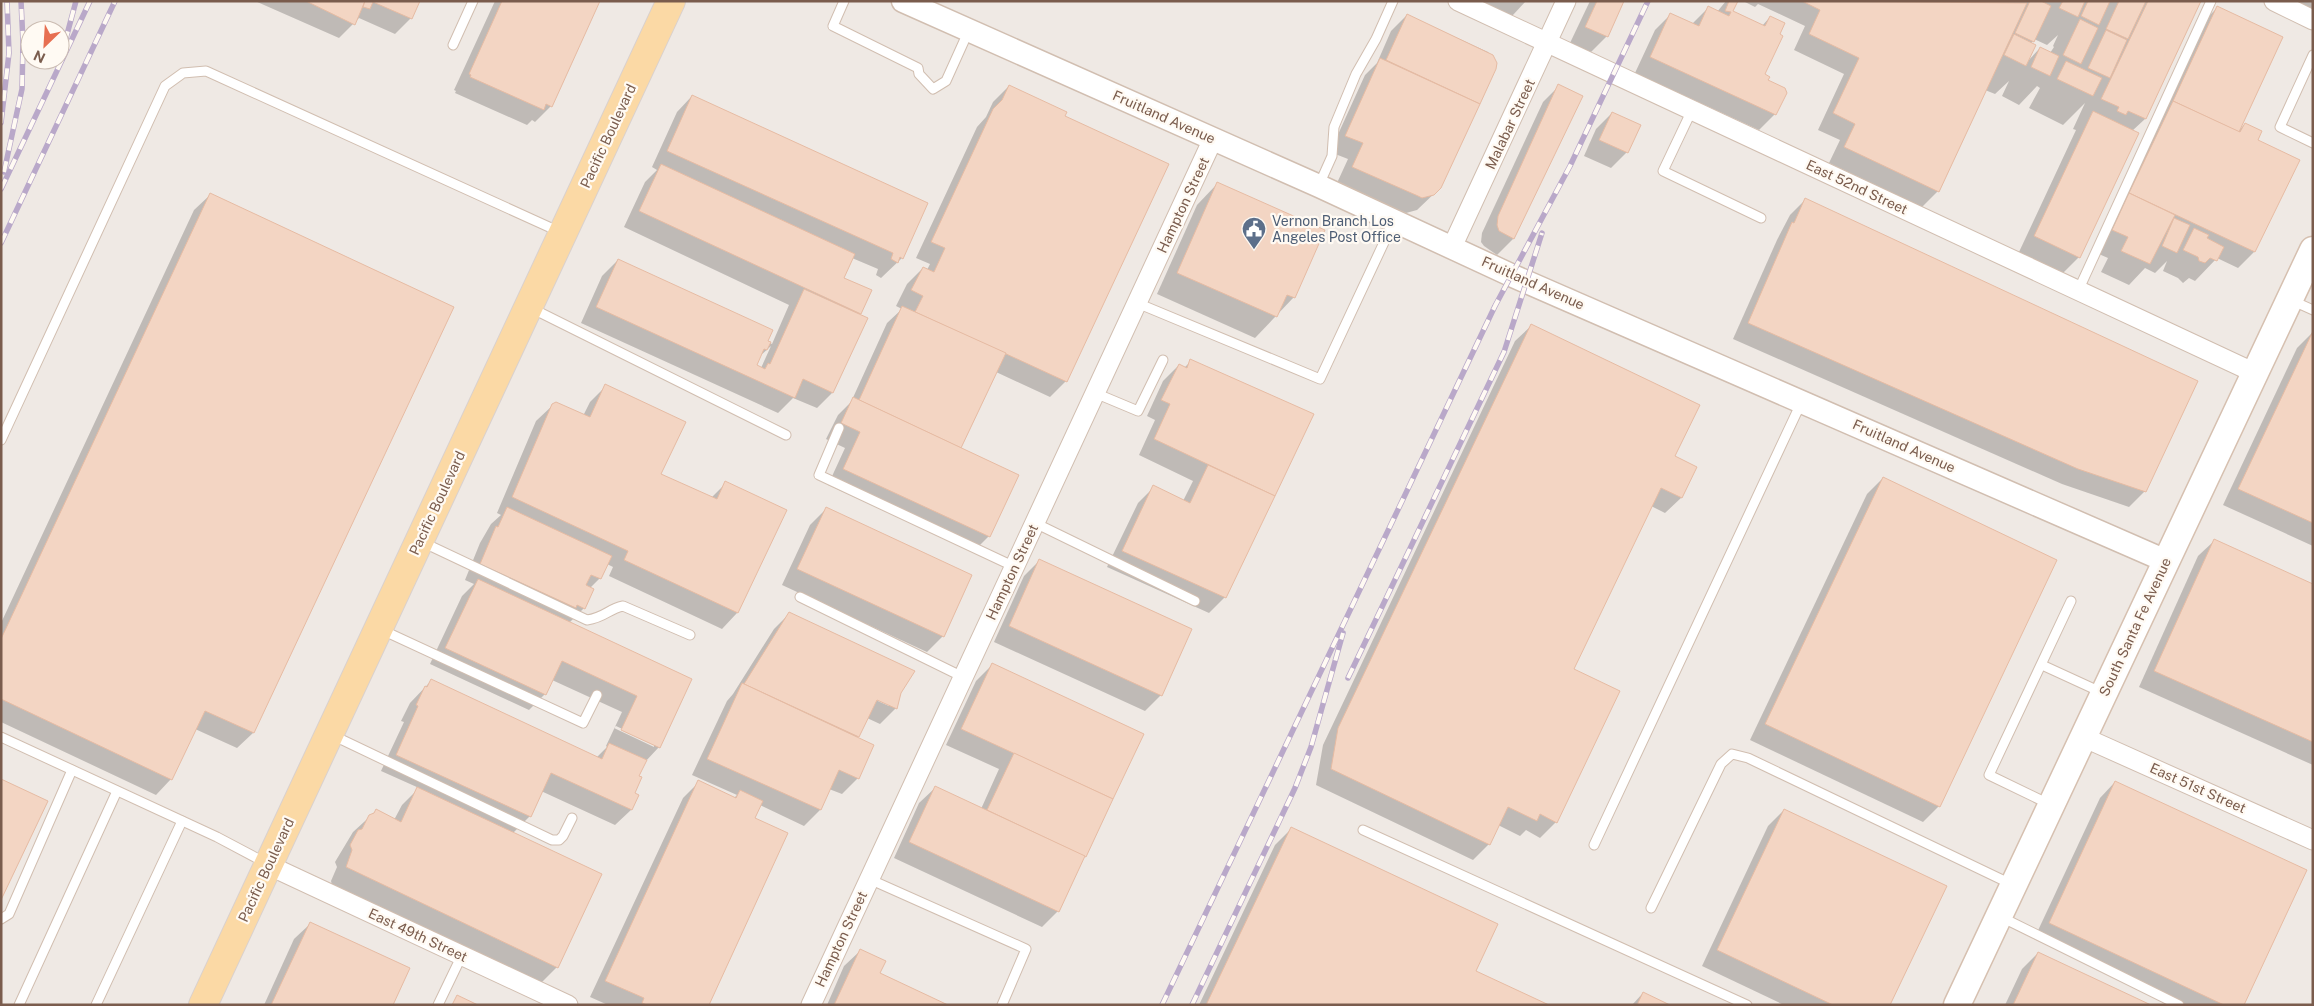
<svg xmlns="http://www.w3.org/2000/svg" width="2314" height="1006" font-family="'Public Sans',sans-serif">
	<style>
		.industrial { fill: #efe9e4; fill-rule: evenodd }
		.shadow { fill: #0003; fill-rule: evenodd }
		.building { fill: #f3d5c3; stroke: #e6bba3 }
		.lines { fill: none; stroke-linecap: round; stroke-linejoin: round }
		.service-casing { stroke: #d1beb0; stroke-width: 11 }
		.minor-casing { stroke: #d1beb0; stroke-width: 21 }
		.tertiary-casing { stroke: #d1beb0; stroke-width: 25 }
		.secondary-casing { stroke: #d6c0b0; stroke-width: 29 }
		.primary-casing { stroke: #dad1cd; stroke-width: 30 }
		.service { stroke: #fff; stroke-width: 9 }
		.minor { stroke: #fff; stroke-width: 19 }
		.tertiary { stroke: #fff; stroke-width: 22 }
		.secondary { stroke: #fff; stroke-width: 26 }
		.primary { stroke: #fbd9a5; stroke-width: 28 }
		.rail-casing { stroke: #b9a8c9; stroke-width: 5.5 }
		.rail { stroke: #fffaf3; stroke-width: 4; stroke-dasharray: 11; stroke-linecap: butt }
		.labels { text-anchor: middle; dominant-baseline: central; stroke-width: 4.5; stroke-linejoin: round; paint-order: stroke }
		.street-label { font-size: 14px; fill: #7a5c4d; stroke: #fffaf3 }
		.service-label { font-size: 14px; fill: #4e5e75; stroke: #fffaf3; text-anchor: start }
	</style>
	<rect width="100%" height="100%" fill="#fdf6ec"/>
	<path class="industrial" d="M1 1H2313V1005H1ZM30 30H60V60H30Z"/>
	<g class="shadow">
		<path d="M255 1H418L411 18 395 34 359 18 339 38Z"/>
		<path d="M495 1H599L551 106 535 122 532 120 527 125 455 93 456 91 454 90Z"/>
		<path d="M1480 1H1526L1512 16Z"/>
		<path d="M1590 1H1623L1606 37 1591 52 1570 43Z"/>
		<path d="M1726 1H1737L1732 12 1762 26 1770 17 1763 75 1775 114 1759 130 1635 73 1655 30 1671 14 1692 24 1708 8 1717 12Z"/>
		<path d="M1743 1H2200L2145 119 2132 131 2079 257 2063 273 2019 252 2076 130 2073 129 2085 103 2063 125 2029 108 2040 88 2037 86 2019 105 2002 96 2009 81 1995 94 1985 90 1938 191 1922 207 1829 163 1840 140 1818 130 1844 74 1794 50 1805 26 1758 4 1755 7ZM2058 35 2053 46 2054 47 2050 53 2040 48 2027 62 2031 44 2034 39 2047 45Z"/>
		<path d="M2289 1H2313V12Z"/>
		<path d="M2217 8 2238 131 2245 124 2256 141 2298 160 2254 252 2238 268 2217 258 2195 281 2189 278 2183 283 2178 278 2163 271 2167 261 2155 273 2145 268 2129 285 2101 272 2108 258 2092 251 2201 24Z"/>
		<path d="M1407 15 1488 52 1496 63 1440 188 1417 210 1406 213 1337 183 1348 159 1330 152 1365 75 1377 63 1391 31Z"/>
		<path d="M1009 86 1066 381 1050 397 996 372 960 449 989 536 973 552 828 485 845 448 826 439 838 415 851 402 887 323 902 309 896 306 907 284 923 268 927 270 930 264 916 258 977 127 986 117 993 102Z"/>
		<path d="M1559 86 1581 96 1513 239 1497 255 1484 246 1481 242 1482 233 1543 102Z"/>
		<path d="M692 96 902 258 881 278 876 275 878 269 852 258 843 278 871 291 859 315 832 393 817 408 793 398 778 413 581 323 602 276 618 260 772 344 789 305 624 227 645 182 657 170 652 167 677 112ZM771 346 761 368 755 365 760 356Z"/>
		<path d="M1612 113 1627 152 1611 168 1584 156 1596 129Z"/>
		<path d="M1217 184 1294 297 1255 338 1157 294 1197 205Z"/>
		<path d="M210 195 452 308 253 733 237 748 195 729 171 779 156 795 1 722V623L194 210Z"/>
		<path d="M1806 199 2145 491 2129 507 2062 484 1733 339 1777 240 1790 215Z"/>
		<path d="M1531 326 1674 457 1695 467 1681 498 1665 513 1651 506 1572 670 1556 822 1540 838 1526 830 1520 836 1498 825 1489 844 1473 860 1316 785 1323 745 1515 341Z"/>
		<path d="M2313 332V546L2223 505 2297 348Z"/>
		<path d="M1191 361 1312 414 1225 597 1209 613 1107 567 1138 503 1154 487 1183 501 1193 481 1139 455 1155 420 1147 416 1163 381 1179 365 1184 368Z"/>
		<path d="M606 386 660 475 711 498 726 483 737 613 722 629 609 576 613 567 607 564 600 578 590 588 584 608 569 623 690 680 659 747 645 762 638 777 631 810 615 825 541 791 530 816 513 833 557 967 541 983 332 885 331 881 337 867 335 862 353 832 376 811 394 820 402 805 419 788 381 771 404 722 401 721 410 703 431 681 596 758 607 747 606 746 622 712 552 680 545 694 529 710 430 664 462 596 474 584 465 580 480 543 491 524 501 515 497 513 536 421 553 405 583 416 590 402ZM616 726 654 744V747L614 728Z"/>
		<path d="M1883 478 1939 806 1923 822 1750 740 1867 494Z"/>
		<path d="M826 509 943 636 927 652 782 585 810 525Z"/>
		<path d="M2214 541 2313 585V765L2139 687 2198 556Z"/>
		<path d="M1040 560 1161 695 1145 711 994 642 1024 576Z"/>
		<path d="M790 613 900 693 896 708 880 724 867 718 857 738 873 745 858 778 842 794 829 789 820 810 804 826 760 805 754 819 708 1005H608L590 997 683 798 699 782 734 798 737 795 692 775 727 701 733 694 774 629ZM871 698 889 704V706Z"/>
		<path d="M992 665 1058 911 1042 927 894 858 919 803 935 788 981 809 999 769 946 745 976 681Z"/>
		<path d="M2115 782 2243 1005H2174L2034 939 2100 798Z"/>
		<path d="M1784 810 1889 1005H1784L1702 966 1768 826Z"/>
		<path d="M1291 829 1474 971 1546 1005H1199L1275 845Z"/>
		<path d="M310 924 391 1005H264L294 939Z"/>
		<path d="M860 951 878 974 945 1005H827L844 966Z"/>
		<path d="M2038 953 2148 1005H2005L2022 969Z"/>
		<path d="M1643 993 1667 1005H1632Z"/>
	</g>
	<g class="building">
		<path d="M306 1H365L355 25Z"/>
		<path d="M365 1H420L412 19 373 2 370 9 363 7Z"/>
		<path d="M502 1H600L552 107 546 104 544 110 470 77 471 75 469 74Z"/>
		<path d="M1597 1H1624L1608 37 1585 27Z"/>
		<path d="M1729 1H1738L1733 11 1765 26 1770 16 1785 23 1780 34 1783 36 1765 74 1770 77 1768 80 1785 88 1787 93 1776 115 1650 57 1670 13 1699 26 1708 6 1729 16 1731 12 1725 11Z"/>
		<path d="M1802 1 2027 3 1939 192 1844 147 1855 124 1833 113 1859 58 1809 34 1820 10Z"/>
		<path d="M2030 1H2041L2051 6 2034 42 2015 33Z"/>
		<path d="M2063 1H2085L2078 17 2059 8Z"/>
		<path d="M2088 1H2110L2099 25 2081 16Z"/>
		<path d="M2119 1H2146L2128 39 2106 29Z"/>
		<path d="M2148 1H2201L2146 119 2128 111 2126 115 2117 111 2119 107 2101 99Z"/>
		<path d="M2217 6 2283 37 2239 132 2173 101Z"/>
		<path d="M1407 14 1493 55 1497 63 1496 69 1480 104 1386 60Z"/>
		<path d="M2080 19 2098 28 2081 64 2063 55Z"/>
		<path d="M2106 30 2127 40 2110 78 2088 68Z"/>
		<path d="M2014 34 2036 45 2026 66 2004 55Z"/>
		<path d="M2040 47 2059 56 2050 76 2031 67Z"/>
		<path d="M1380 58 1480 104 1441 188 1434 195 1422 198 1418 196 1352 167 1363 143 1345 136Z"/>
		<path d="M2066 61 2102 78 2093 96 2057 79Z"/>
		<path d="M1558 84 1583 96 1514 239 1499 231 1497 225 1498 216Z"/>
		<path d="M1009 85 1067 112 1065 116 1169 164 1067 382 915 312 923 296 911 290 923 267 934 272 945 248 931 242 993 109 1002 100Z"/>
		<path d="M692 95 928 203 903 259 900 257 898 263 891 259 893 253 667 151Z"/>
		<path d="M2173 101 2240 132 2245 123 2262 131 2258 140 2300 160 2255 252 2129 193Z"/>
		<path d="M2093 111 2139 133 2080 258 2034 236Z"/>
		<path d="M1612 112 1641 125 1628 153 1599 140Z"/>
		<path d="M661 164 855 254 844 278 872 290 861 314 639 211Z"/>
		<path d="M1217 182 1325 230 1295 298 1287 295 1277 317 1177 273Z"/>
		<path d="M210 193 454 307 254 733 205 711 172 780 1 699V639Z"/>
		<path d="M2129 193 2175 215 2150 264 2121 251 2128 237 2112 230Z"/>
		<path d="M1805 198 2198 381 2146 492 2078 469 1748 323 1792 222 1794 223Z"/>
		<path d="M2174 218 2190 225 2177 253 2162 246Z"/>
		<path d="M2194 228 2209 235 2207 238 2224 247 2217 261 2210 258 2205 263 2199 261 2198 257 2183 250Z"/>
		<path d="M618 259 773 330 768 341 771 342 767 350 764 349 757 365 765 369 768 363 770 364 804 289 868 318 833 393 803 379 795 398 596 307Z"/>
		<path d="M902 306 1006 353 961 448 859 400Z"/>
		<path d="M1531 324 1700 405 1675 456 1697 467 1682 498 1661 488 1574 669 1620 691 1557 823 1540 814 1537 821 1508 807 1490 845 1331 769 1338 728Z"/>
		<path d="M2313 331V523L2238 489Z"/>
		<path d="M1190 359 1314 414 1275 496 1154 439 1170 404 1161 400 1179 364 1187 368Z"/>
		<path d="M605 384 686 422 661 474 717 499 725 481 787 510 738 613 624 560 628 551 512 497 552 404 556 402 590 417Z"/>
		<path d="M853 397 1019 475 990 537 843 469 860 432 841 423Z"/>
		<path d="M1208 465 1275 496 1226 598 1122 551 1153 485 1190 503Z"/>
		<path d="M1883 477 2057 560 1940 807 1765 724Z"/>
		<path d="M507 507 612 556 601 579 591 575 586 585 594 589 585 609 577 605 576 608 480 564 496 526 498 527Z"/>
		<path d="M826 507 972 575 944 637 797 569Z"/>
		<path d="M2214 539 2313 584V742L2154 671Z"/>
		<path d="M1039 559 1192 629 1162 696 1009 626Z"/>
		<path d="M478 579 692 679 660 748 621 730 637 696 562 661 546 695 445 648Z"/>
		<path d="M789 612 915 671 901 693 897 709 877 700 859 737 744 684Z"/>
		<path d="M992 663 1144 734 1113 799 961 729Z"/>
		<path d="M431 679 602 759 609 743 647 760 639 776 642 777 635 793 639 795 632 810 551 773 531 817 396 755 418 706 416 705 425 686 427 687Z"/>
		<path d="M742 683 874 745 859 779 839 770 821 810 707 759Z"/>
		<path d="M1014 753 1113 799 1086 857 987 810Z"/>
		<path d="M1 779 48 801 1 900Z"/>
		<path d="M698 780 736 798 740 790 763 801 755 818 788 833 709 1005H647L642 1003 644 998 605 981Z"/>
		<path d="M2115 781 2307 870 2244 1005H2224L2049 923Z"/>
		<path d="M935 786 1085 856 1059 912 909 842Z"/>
		<path d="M417 787 602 874 558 968 346 867 352 850 350 845 358 830 362 829 369 815 374 813 376 809 401 822Z"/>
		<path d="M1784 809 1947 886 1890 1005H1833L1717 950Z"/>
		<path d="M1291 827 1498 924 1476 971 1549 1005H1206Z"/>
		<path d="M310 922 410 968 393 1005H271Z"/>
		<path d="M860 949 886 961 880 973 948 1005H834Z"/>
		<path d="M2038 952 2151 1005H2013Z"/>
		<path d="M1643 992 1670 1005H1637Z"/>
		<path d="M457 995 478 1005H452Z"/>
	</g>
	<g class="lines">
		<defs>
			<g id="service">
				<path d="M844 1 833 26 918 68 919 74 933 89 946 81 969 30"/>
				<path d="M453 45 473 1"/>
				<path d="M2313 55 2280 127 2313 143"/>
				<path d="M1692 110 1663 171 1761 218"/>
				<path d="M1319 185 1332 156 1334 127 1356 74 1376 39 1393 1"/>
				<path d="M2078 291 2211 1"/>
				<path d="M2293 301 2313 310"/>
				<path d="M1137 303 1320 379 1394 221"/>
				<path d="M531 308 786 435"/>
				<path d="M1095 393 1138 411 1163 360"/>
				<path d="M839 428 819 475 1015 567"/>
				<path d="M1 440 165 86 183 73 206 71 560 232"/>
				<path d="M1035 523 1195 601"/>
				<path d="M422 542 587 620C606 617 608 609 623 606L690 635"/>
				<path d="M800 597 963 677"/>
				<path d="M382 630 583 723 597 695"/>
				<path d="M2042 665 2103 693"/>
				<path d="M332 735 552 840H559L563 836 572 818"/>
				<path d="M1 737 217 837 266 863"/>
				<path d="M2049 804 1989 775 2071 601"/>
				<path d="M1363 830 1747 1005"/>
				<path d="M1594 845 1802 401"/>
				<path d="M869 879 1026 949 1002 1005"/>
				<path d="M1651 908 1721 764 1732 754 1748 758 2011 884"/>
				<path d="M2001 917 2179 1005"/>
				<path d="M1 919 9 914 72 770"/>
				<path d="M19 1005 117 791"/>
				<path d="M96 1005 182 821"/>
				<path d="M438 1005 462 955"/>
			</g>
			<g id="minor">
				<path d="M1458 1 2255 373"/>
				<path d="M2274 1 2313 20"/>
				<path d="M1452 247 1566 1"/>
				<path d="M2083 737 2313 840"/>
				<path d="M268 865 568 1005"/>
				<path d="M811 1005 1213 139"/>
			</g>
			<path id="tertiary" d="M903 1 1319 186 1513 276 2166 561"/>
			<path id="secondary" d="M1957 1005 2313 250"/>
			<path id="primary" d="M203 1005 671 1"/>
		</defs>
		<use href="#service" class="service-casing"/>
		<use href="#minor" class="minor-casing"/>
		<use href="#tertiary" class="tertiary-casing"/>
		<use href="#secondary" class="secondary-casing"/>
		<use href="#primary" class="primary-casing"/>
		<use href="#service" class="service"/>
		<use href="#minor" class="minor"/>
		<use href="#tertiary" class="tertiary"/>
		<use href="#secondary" class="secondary"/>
		<use href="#primary" class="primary"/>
		<defs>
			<g id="rail">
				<path d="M65 42 76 1"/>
				<path d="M1 123 9 53 7 1"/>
				<path d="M4 172 22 89 23 42 21 1"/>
				<path d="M1 189 90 1"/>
				<path d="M1 243 115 1"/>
				<path d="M1348 678 1504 352 1542 233"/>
				<path d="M1162 1005 1495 306 1570 166 1648 1"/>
				<path d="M1192 1005 1295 788 1311 747 1343 633"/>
			</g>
		</defs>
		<use href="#rail" class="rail-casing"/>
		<use href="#rail" class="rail"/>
	</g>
	<defs>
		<symbol id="civic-pin" viewBox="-11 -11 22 30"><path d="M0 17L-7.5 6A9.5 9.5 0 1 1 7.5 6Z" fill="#5c6f8a" stroke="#fffaf3"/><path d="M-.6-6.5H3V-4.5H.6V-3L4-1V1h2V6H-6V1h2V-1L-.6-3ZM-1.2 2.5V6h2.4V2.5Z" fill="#fff"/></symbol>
	</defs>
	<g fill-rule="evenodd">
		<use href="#civic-pin" x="1240" y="215" width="28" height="38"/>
	</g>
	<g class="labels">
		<g class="street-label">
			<text transform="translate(1164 117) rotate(24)">Fruitland Avenue</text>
			<text transform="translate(1510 124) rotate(-65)">Malabar Street</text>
			<text transform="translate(608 136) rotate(-65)">Pacific Boulevard</text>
			<text transform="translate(1857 187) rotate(25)">East 52nd Street</text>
			<text transform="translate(1183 205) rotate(-65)">Hampton Street</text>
			<text transform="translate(1533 283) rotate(24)">Fruitland Avenue</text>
			<text transform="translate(1904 446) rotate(24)">Fruitland Avenue</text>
			<text transform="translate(437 503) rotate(-65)">Pacific Boulevard</text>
			<text transform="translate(1012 572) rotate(-65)">Hampton Street</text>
			<text transform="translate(2135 627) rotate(-65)">South Santa Fe Avenue</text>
			<text transform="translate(2198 788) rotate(24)">East 51st Street</text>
			<text transform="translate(266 870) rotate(-65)">Pacific Boulevard</text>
			<text transform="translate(418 935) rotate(25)">East 49th Street</text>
			<text transform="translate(841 939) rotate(-65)">Hampton Street</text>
		</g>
		<g class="service-label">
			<text x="1272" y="221">Vernon Branch Los<tspan x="1272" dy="16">Angeles Post Office</tspan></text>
		</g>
	</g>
	<rect width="2314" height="1006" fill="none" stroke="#7a5c4d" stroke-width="5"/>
	<g transform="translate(45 45) rotate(205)"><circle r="24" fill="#fffaf3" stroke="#cabbb1"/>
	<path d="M0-4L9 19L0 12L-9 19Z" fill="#e76f51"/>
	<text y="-8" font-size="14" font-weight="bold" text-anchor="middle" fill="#7a5c4d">N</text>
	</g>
</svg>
